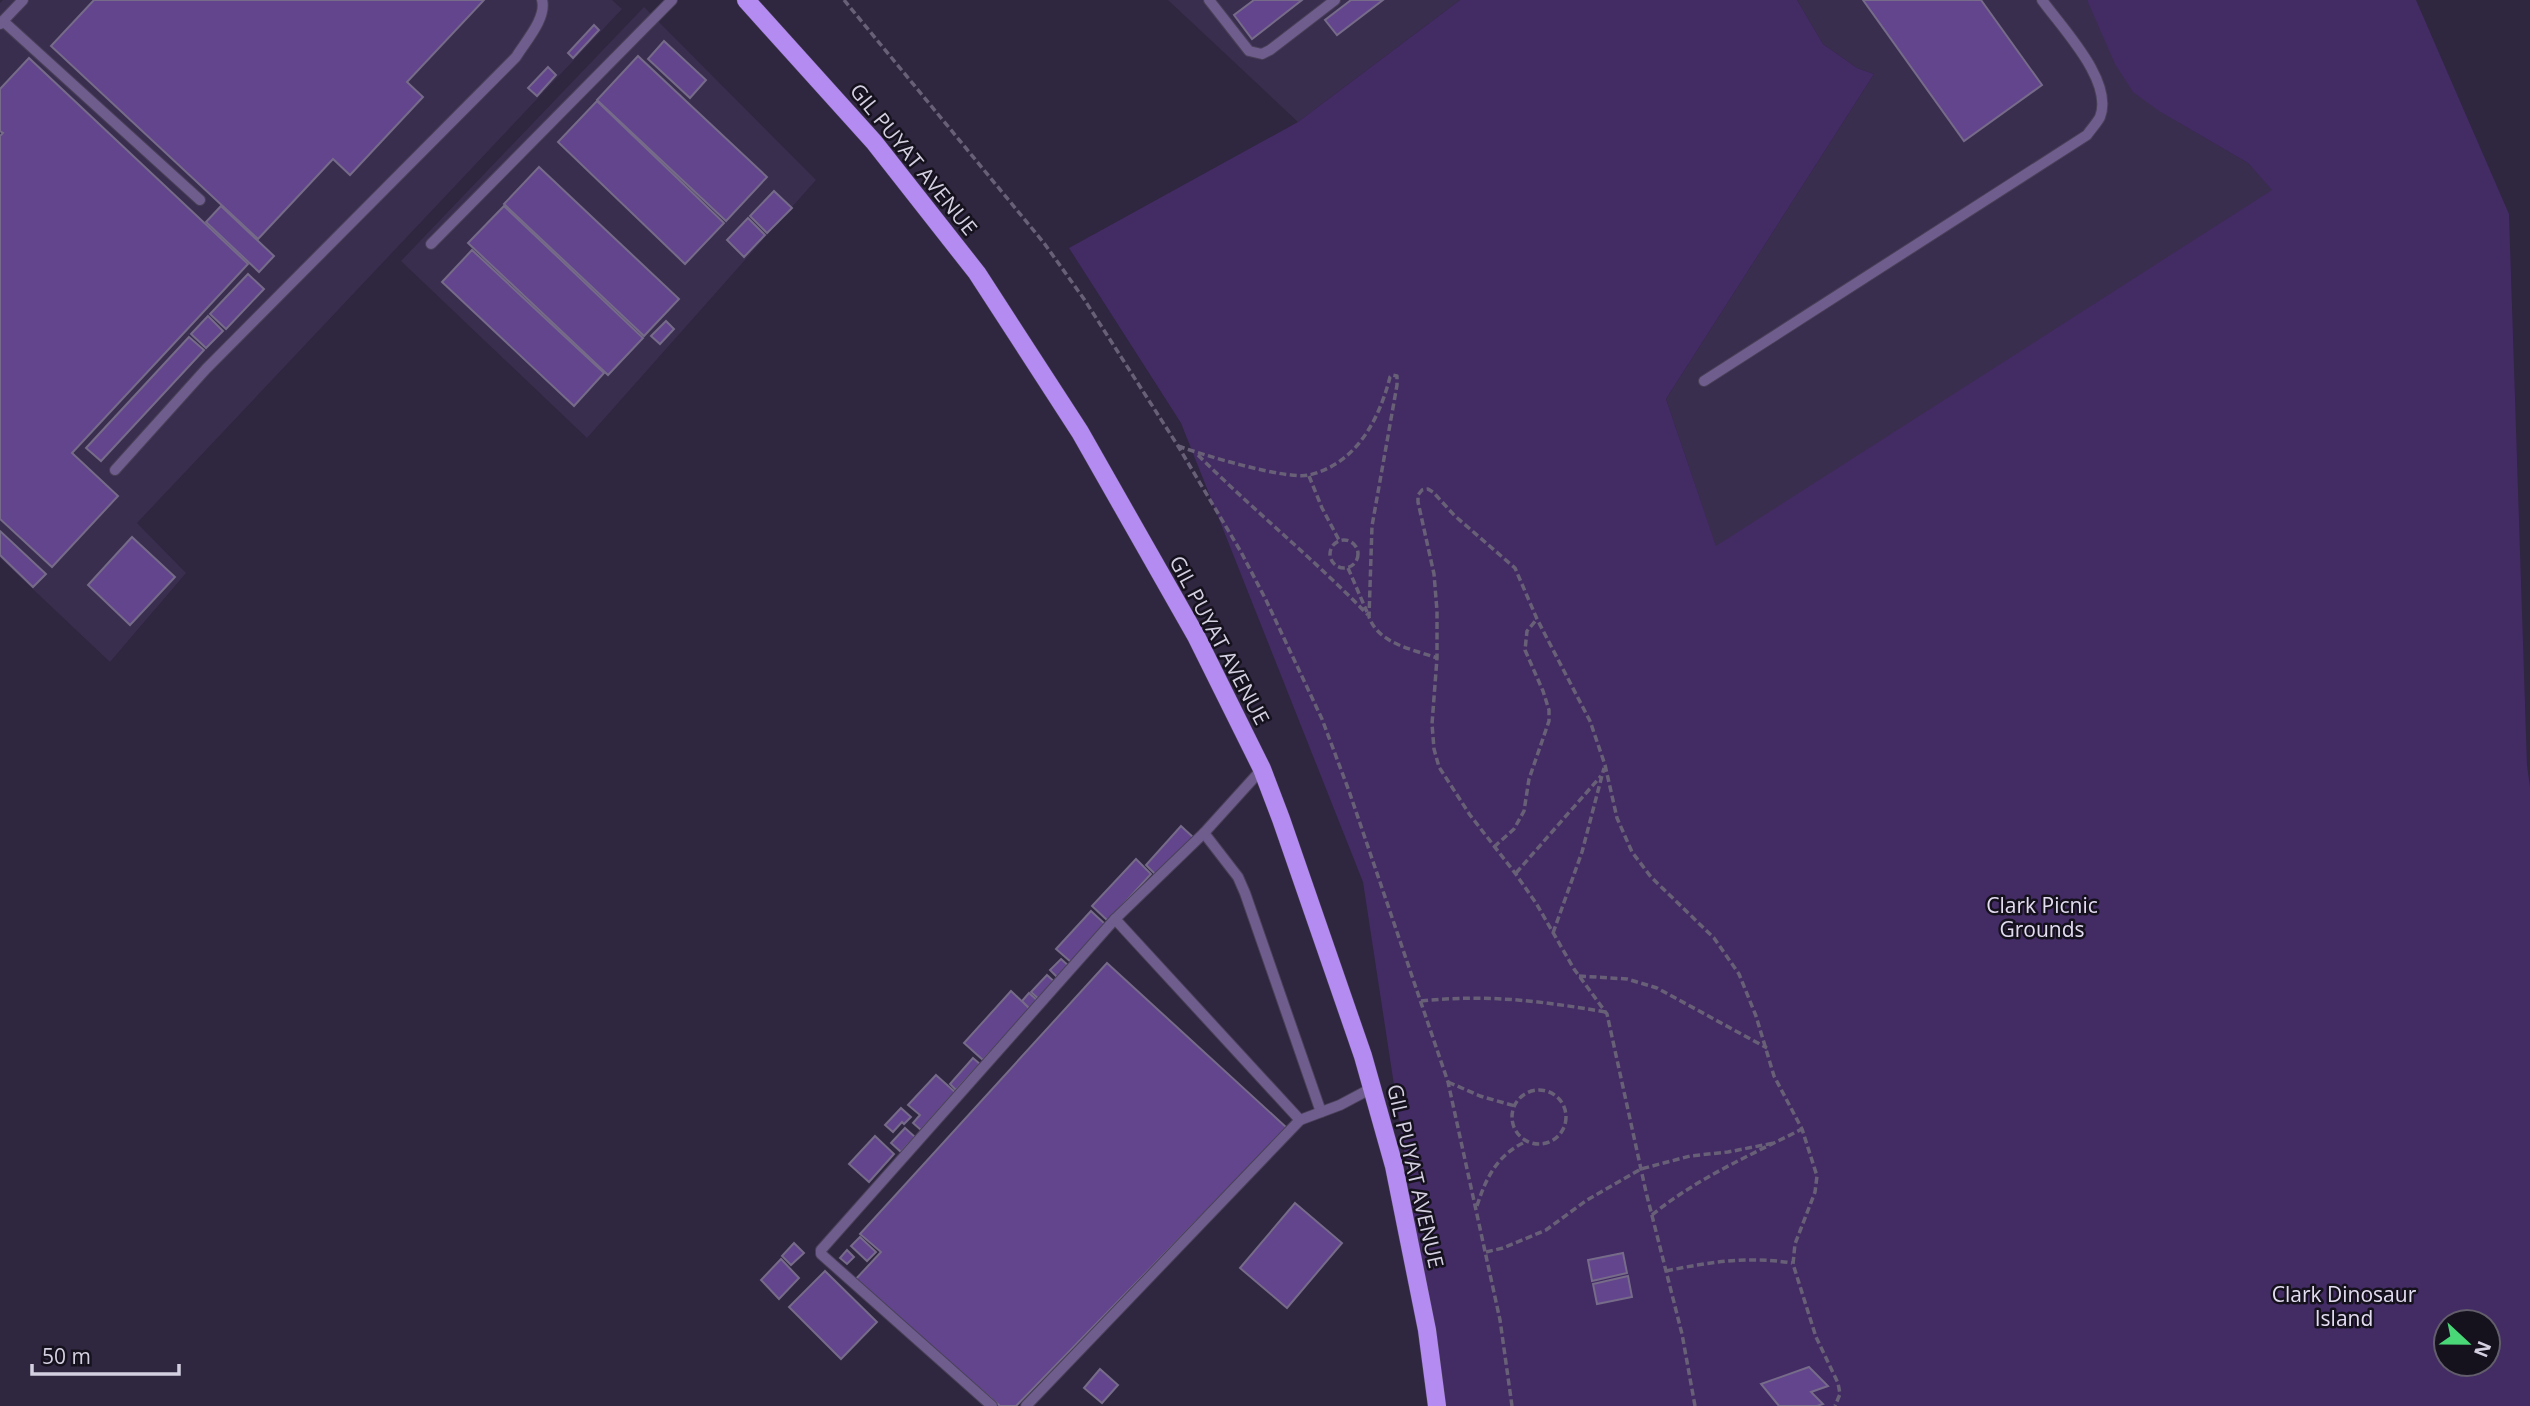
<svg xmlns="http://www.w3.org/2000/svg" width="2530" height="1406" font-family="'Open Sans',sans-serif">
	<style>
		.built { fill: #3a2e4e }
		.green { fill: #432b64; fill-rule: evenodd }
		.building { fill: #62458d; stroke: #766b89; stroke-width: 2 }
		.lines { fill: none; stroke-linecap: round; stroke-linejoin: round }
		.service-casing { stroke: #4a4159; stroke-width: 12 }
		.primary-casing { stroke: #4a4159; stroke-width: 19 }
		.path { stroke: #686077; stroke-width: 3.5; stroke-dasharray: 7 3.5; stroke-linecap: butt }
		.service { stroke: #6f5d8e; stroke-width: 10 }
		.primary { stroke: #b38bf1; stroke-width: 18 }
		.labels { text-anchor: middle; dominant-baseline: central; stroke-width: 5; stroke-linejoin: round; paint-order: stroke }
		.street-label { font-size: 21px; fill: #d5d0e1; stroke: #15111d }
		.park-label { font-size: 21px; fill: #e4ddf2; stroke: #15111d }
	</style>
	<rect width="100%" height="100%" fill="#2f263f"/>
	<g class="built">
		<path d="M3 0H612L622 9 137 523 186 573 110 662 0 558V3Z"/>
		<path d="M1168 0H1460L1298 122Z"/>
		<path d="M1797 0H2087L2180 123 2248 163 2273 190 1716 547 1666 399 1874 74 1857 68 1823 44Z"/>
		<path d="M644 7 816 180 587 438 401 261Z"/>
	</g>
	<path class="green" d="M1460 0H1797L1823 44 1857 68 1874 74 1666 399 1716 546 2272 190 2248 163 2159 111 2133 92 2115 64 2087 0H2416L2509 214 2527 765 2530 787V1406H1443L1363 882 1181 423 1069 248 1298 122ZM2446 1322H2488V1364H2446Z"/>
	<g class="building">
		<path d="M94 0H484L407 82 423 97 350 175 333 159 258 239 51 46Z"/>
		<path d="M1254 0H1302L1252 39 1234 15Z"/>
		<path d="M1351 0H1383L1337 35 1325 20Z"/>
		<path d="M1863 0H1981L2042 85 1964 141Z"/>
		<path d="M594 25 599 30 573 58 568 53Z"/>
		<path d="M664 41 706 80 690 98 648 59Z"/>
		<path d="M638 56 767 177 726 221 597 100Z"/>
		<path d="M29 58 248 264 72 453 118 496 52 567 0 519V136L3 133 0 131V89Z"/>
		<path d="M548 67 556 75 537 96 528 88Z"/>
		<path d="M597 101 724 223 685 264 558 142Z"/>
		<path d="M539 167 679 299 644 336 504 204Z"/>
		<path d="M774 191 792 208 767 233 750 216Z"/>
		<path d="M221 206 274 256 259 272 206 222Z"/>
		<path d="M504 206 643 338 608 375 468 243Z"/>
		<path d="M748 218 765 235 744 257 727 240Z"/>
		<path d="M472 250 604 373 574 406 442 282Z"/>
		<path d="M248 274 264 289 226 329 210 314Z"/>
		<path d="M208 316 223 331 206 348 191 334Z"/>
		<path d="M666 321 674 329 660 344 651 336Z"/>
		<path d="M189 337 204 350 101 461 86 448Z"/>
		<path d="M0 531 46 574 33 587 0 555Z"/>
		<path d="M132 537 175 577 130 625 88 585Z"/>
		<path d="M1181 826 1194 838 1158 877 1146 865Z"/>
		<path d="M1136 859 1151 874 1108 921 1092 906Z"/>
		<path d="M1091 911 1105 924 1071 962 1056 949Z"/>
		<path d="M1061 959 1070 967 1059 979 1050 970Z"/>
		<path d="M1107 963 1287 1128 1016 1406H1000L854 1281 881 1252 860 1234Z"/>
		<path d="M1047 975 1057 984 1041 1001 1031 992Z"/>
		<path d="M1011 991 1030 1009 983 1060 964 1043Z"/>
		<path d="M1029 993 1038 1001 1030 1009 1022 1001Z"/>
		<path d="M973 1058 980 1064 956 1090 950 1084Z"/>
		<path d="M936 1075 955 1092 921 1130 913 1123 920 1115 908 1105Z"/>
		<path d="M901 1108 911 1117 904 1124 902 1122 893 1132 885 1125Z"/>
		<path d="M905 1128 915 1137 901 1152 891 1143Z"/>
		<path d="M875 1136 894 1154 869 1182 849 1164Z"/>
		<path d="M1295 1203 1342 1243 1287 1308 1240 1268Z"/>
		<path d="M860 1237 876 1252 867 1261 851 1246Z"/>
		<path d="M794 1243 804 1253 791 1265 782 1256Z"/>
		<path d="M847 1250 854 1257 847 1264 840 1258Z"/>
		<path d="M1623 1253 1627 1273 1592 1281 1588 1260Z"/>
		<path d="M781 1259 799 1278 779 1299 761 1280Z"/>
		<path d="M825 1271 877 1322 841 1359 789 1307Z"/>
		<path d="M1628 1276 1632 1297 1597 1304 1593 1284Z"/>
		<path d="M1809 1367 1828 1386 1811 1392 1823 1404 1817 1406H1779L1761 1384Z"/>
		<path d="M1100 1369 1118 1385 1102 1403 1084 1388Z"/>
	</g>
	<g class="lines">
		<defs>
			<g id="service">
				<path d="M1209 0 1249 51 1262 54 1270 50 1335 0"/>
				<path d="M3 21 200 200"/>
				<path d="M0 24 23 0"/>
				<path d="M431 244 672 0"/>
				<path d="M1704 381 2087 135C2091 129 2097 123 2100 117 2114 81 2062 28 2042 0"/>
				<path d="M115 470 206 369 516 57C525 42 547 18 542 0"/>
				<path d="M1204 833 1238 877 1245 893 1321 1112"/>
				<path d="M1300 1120 1340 1105 1372 1088"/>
				<path d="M992 1406 821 1254V1250L1115 919"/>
				<path d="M1026 1406 1300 1120 1115 919 1204 833 1262 769"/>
			</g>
			<path id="primary" d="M746 0 874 142 977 273 1080 432 1196 636 1262 769 1281 819 1363 1056 1394 1166 1427 1330 1437 1406"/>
		</defs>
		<use href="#service" class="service-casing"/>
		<use href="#primary" class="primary-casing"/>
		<g class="path">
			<path d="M844 0 1044 243 1084 299 1178 446 1241 552 1266 600 1322 719 1349 791 1448 1082 1500 1320 1512 1406"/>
			<path d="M1178 446C1203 455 1286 480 1309 475 1356 464 1379 420 1390 377L1392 375 1397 376V385L1372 526 1369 617C1379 644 1412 649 1437 658"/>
			<path d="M1198 455C1253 510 1314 559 1368 615"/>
			<path d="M1309 476 1322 508 1339 540"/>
			<circle cx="1344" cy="554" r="14"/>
			<path d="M1348 568 1367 612"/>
			<path d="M1494 847 1514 829 1524 811 1529 779 1549 721V710L1543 691 1525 650 1527 631 1537 619"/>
			<path d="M1516 873 1601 776"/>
			<path d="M1553 933 1582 852 1604 768"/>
			<path d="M1579 976 1627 979 1657 988 1767 1048"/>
			<path d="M1421 1001C1487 994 1541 1001 1606 1012"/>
			<path d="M1448 1082 1480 1096 1515 1106"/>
			<circle cx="1539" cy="1117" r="27"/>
			<path d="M1477 1206C1486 1177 1498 1154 1527 1141"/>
			<path d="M1652 1215C1697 1178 1751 1155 1802 1129"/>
			<path d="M1486 1252 1503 1248 1546 1230 1587 1200 1641 1169 1690 1156 1728 1152 1774 1143"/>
			<path d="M1666 1271C1709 1262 1748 1256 1792 1263"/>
			<path d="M1695 1406 1682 1334 1646 1192 1607 1014 1574 969 1536 903 1515 873 1470 815 1439 767 1434 749 1432 724 1437 658V611L1434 574 1418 502V495L1422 490 1428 489 1433 492 1455 516 1515 568 1537 619 1590 721 1605 765 1617 818 1632 852 1651 877 1714 938 1739 974 1756 1016 1774 1076 1802 1129 1817 1176 1815 1192 1795 1244 1793 1264 1816 1337 1838 1383 1840 1394 1835 1406"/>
		</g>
		<use href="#service" class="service"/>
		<use href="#primary" class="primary"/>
	</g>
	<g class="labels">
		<g class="street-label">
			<text transform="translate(914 159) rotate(51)">GIL PUYAT AVENUE</text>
			<text transform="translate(1220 640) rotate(62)">GIL PUYAT AVENUE</text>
			<text transform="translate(1416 1176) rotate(77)">GIL PUYAT AVENUE</text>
		</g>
		<g class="park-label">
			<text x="2042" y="905">Clark Picnic<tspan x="2042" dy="24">Grounds</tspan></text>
			<text x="2344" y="1294">Clark Dinosaur<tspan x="2344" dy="24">Island</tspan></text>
		</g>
	</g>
	<g transform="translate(2467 1343) rotate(112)"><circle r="33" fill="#15111d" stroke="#625d6b" stroke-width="2"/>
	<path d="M0-5L12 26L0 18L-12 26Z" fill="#49d778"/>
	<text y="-10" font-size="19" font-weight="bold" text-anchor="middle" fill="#d5d0e1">N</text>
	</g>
	<path d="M32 1364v10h147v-10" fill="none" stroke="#d5d0e1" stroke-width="3.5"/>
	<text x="42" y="1364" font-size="21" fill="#d5d0e1" stroke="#15111d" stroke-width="5" paint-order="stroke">50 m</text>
</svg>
